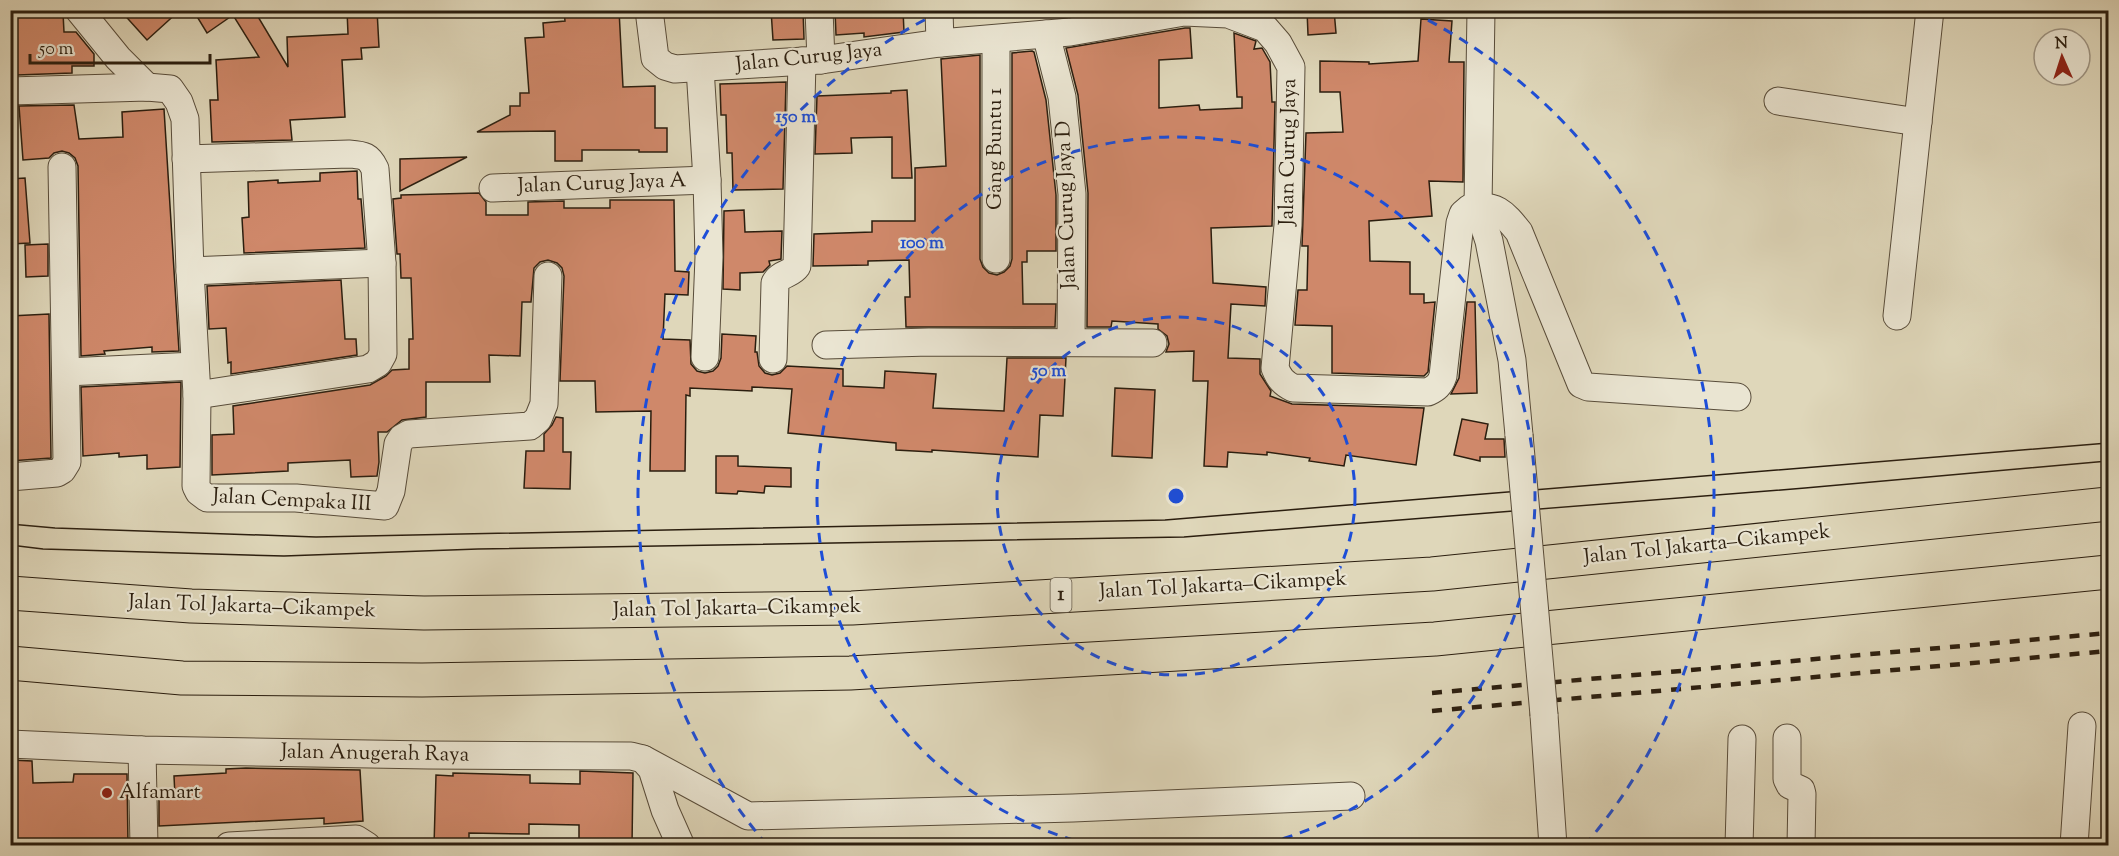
<svg xmlns="http://www.w3.org/2000/svg" width="2119" height="856" font-family="'Sorts Mill Goudy',serif">
	<style>
		.building { fill: #cf886a; stroke: #2b1e0f; stroke-width: 1.5 }
		.lines { fill: none; stroke-linecap: round; stroke-linejoin: round }
		.minor-casing { stroke: #584c3a; stroke-width: 29 }
		.highway-casing { stroke: #2b1e0f; stroke-width: 35 }
		.minor { stroke: #eae5d2; stroke-width: 27 }
		.highway { stroke: #dfd7ba; stroke-width: 33 }
		.tram { stroke: #2b1e0f; stroke-width: 1.5 }
		.rail { stroke: #2b1e0f; stroke-width: 4.5; stroke-dasharray: 10 10; stroke-linecap: butt }
		.minor-bridge-casing { stroke: #584c3a; stroke-width: 29; stroke-linecap: butt }
		.minor-bridge { stroke: #eae5d2; stroke-width: 27 }
		.ring { fill: none; stroke: #1d4ed8; stroke-width: 3; stroke-dasharray: 10 8 }
		.poi-dot { fill: #8f2418; stroke: #eae5d2; stroke-width: 2 }
		.labels { text-anchor: middle; dominant-baseline: central; stroke-width: 4.5; stroke-linejoin: round; paint-order: stroke }
		.shield { fill: #eae5d2; stroke: #645a4a; stroke-width: 1.5 }
		.shield-label { font-size: 20px; font-weight: bold; fill: #2b1e0f }
		.street-label { font-size: 21px; fill: #2b1e0f; stroke: #eae5d2 }
		.poi-label { font-size: 21px; fill: #2b1e0f; stroke: #eae5d2; text-anchor: start }
		.centre { fill: #1d4ed8; stroke: #eae5d2; stroke-width: 3 }
		.ring-label { font-size: 18px; text-anchor: middle; font-weight: bold; fill: #1d4ed8; stroke: #eae5d2; stroke-width: 4.5; stroke-linejoin: round; paint-order: stroke }
	</style>
	<rect width="100%" height="100%" fill="#dfd7ba"/>
	<filter id="stains"><feTurbulence type="fractalNoise" baseFrequency=".00333" numOctaves="4"/><feColorMatrix values="0 0 0 0 .2 0 0 0 0 .09 0 0 0 0 .02 0 0 0 .5 -.17"/></filter>
	<radialGradient id="worn" r=".72"><stop offset=".6" stop-color="#630" stop-opacity="0"/><stop offset="1" stop-color="#630" stop-opacity=".3"/></radialGradient>
	<g class="building">
		<path d="M120 10H180L147 40Z"/>
		<path d="M193 10H254L288 67 287 37 348 34 347 10H377L379 47 361 48 362 59 342 60 345 117 290 120 292 140 212 142 210 100H218L216 60 259 57 233 15 207 33Z"/>
		<path d="M564 10H619L623 87 655 86V128H667V152H639V150H582V161H555V131L477 132 510 115V106H520V93H529L525 38 544 37 543 23 565 21Z"/>
		<path d="M771 10H803L804 39 773 40Z"/>
		<path d="M835 10H903L904 32 864 37V33L836 35Z"/>
		<path d="M1307 10H1334L1336 33 1308 35Z"/>
		<path d="M10 13H63L64 32H76L94 54V66H72V73L17 75V66H10Z"/>
		<path d="M1421 19 1452 21 1449 62H1464L1463 182 1429 181 1432 216 1369 221 1370 261 1410 262V294H1424V303L1435 302 1428 372 1424 376 1332 373V326L1295 325 1298 290H1307L1308 246H1302L1306 133 1343 132 1340 92H1320V61L1369 62V64L1418 61Z"/>
		<path d="M1185 28H1190L1192 58 1159 60V108L1199 105 1200 110 1242 108V97H1237L1234 33 1256 41 1254 49 1262 48 1270 62 1272 102H1275L1272 226 1211 228 1213 283 1266 287 1265 306 1231 304 1228 358 1260 359V374L1271 391 1270 396 1292 404 1424 408 1416 465 1346 455 1344 466 1309 461 1310 458 1267 452V455L1228 452 1227 467 1204 466 1208 381H1193L1194 351 1166 352 1169 344 1167 336 1158 329V324L1112 321 1111 327H1087L1088 193 1078 95 1066 48Z"/>
		<path d="M1032 51 1034 52 1046 100 1056 195V251H1027V262H1022L1023 304H1056L1055 327H906L905 297H910L909 260 868 261V265L813 266 814 234 872 232V221H915V168L946 166 941 59 980 55V259L983 267 989 273 997 275 1004 272 1010 266 1012 259V53Z"/>
		<path d="M786 82 783 189 733 190 732 153H727L726 115H721L720 84Z"/>
		<path d="M907 90 912 178H892V137L851 138 852 153 815 154 817 96 891 93V91Z"/>
		<path d="M74 105 79 139 123 137 122 112 164 109 179 351 152 352V347L104 351 105 354 81 356 78 166 75 158 69 153 62 151 54 153 49 158 23 160 19 106Z"/>
		<path d="M467 157 400 191V159Z"/>
		<path d="M357 171 358 199H361L365 248 244 253 242 218 249 217 248 182 278 180V183L320 181V173Z"/>
		<path d="M25 178 30 243 10 244V179Z"/>
		<path d="M479 193 486 202V215H528V202L564 201V208H610V200H674L675 271 689 272 688 295 665 294 663 339 690 340 691 364 697 371 705 373 713 371 718 366 721 358 722 334 756 336 755 352H757L759 366 765 373 772 375 780 373 787 366 843 369V386L884 388 885 371 936 374 933 408 1004 411 1007 358H1066L1063 416 1040 415 1038 457 932 450V452L896 450V443L788 433 792 389 752 387V391L690 388V396L686 395 685 471H650L651 411 596 412 595 381H560L564 276 562 268 557 263 548 260 540 262 534 268 531 302H522L520 356 489 355 490 382H426V417L402 420 387 432H378L379 462 377 476 351 477 350 460 288 463V471L212 475V435L234 434 233 406 370 385 386 376 392 370 409 369V339H413L411 278H401L400 254H397L393 199 401 198V195Z"/>
		<path d="M744 210 745 232 782 231 781 259 769 261 770 265 763 272 740 273V290L723 289 724 211Z"/>
		<path d="M48 244V276L26 277 25 245Z"/>
		<path d="M341 280 345 339H356L357 355 231 374V362L228 363 226 328 209 329 207 286Z"/>
		<path d="M1467 302H1475L1477 393 1451 394 1459 378Z"/>
		<path d="M49 314 51 458 10 461V316Z"/>
		<path d="M181 382 180 467 147 469V455L119 457V453L83 456 81 387Z"/>
		<path d="M1115 388 1155 390 1152 458 1112 456Z"/>
		<path d="M556 417 563 418V452H571L570 489 524 488 526 451H544V434L552 425Z"/>
		<path d="M1462 419 1488 424 1485 439H1504L1505 457H1480V461L1454 455Z"/>
		<path d="M716 456H738V466L791 468V487L765 486 764 493 738 491 737 494 716 493Z"/>
		<path d="M10 760 32 761 33 783 73 782 74 774H127L128 846H10Z"/>
		<path d="M246 768 360 770 363 821 324 824V818L159 826V797L175 796 174 776 226 773V769Z"/>
		<path d="M580 771 633 773 632 846H579V825L529 824V834L469 833V846H434L436 775 453 776V773L530 775V783L580 784Z"/>
	</g>
	<g class="lines">
		<defs>
			<g id="minor">
				<path d="M79 10 118 58 147 87"/>
				<path d="M649 10 655 58 665 66 675 69 821 60 940 43 1070 32 1184 12 1228 14 1265 28 1278 43 1291 67 1288 225 1275 368C1279 378 1283 383 1293 388L1428 392C1436 388 1440 385 1443 376L1460 223 1463 214 1470 208C1496 204 1503 212 1519 232L1581 384 1588 387 1737 397"/>
				<path d="M819 10 821 60"/>
				<path d="M939 10 940 43"/>
				<path d="M1481 10 1478 207 1489 241 1512 360 1519 435"/>
				<path d="M1046 34 1062 97 1072 194 1071 342"/>
				<path d="M996 39V259"/>
				<path d="M700 68 707 180 709 257 705 357"/>
				<path d="M10 91 147 87 170 89 179 102 185 119 190 271 197 395 196 486 199 492 207 498H296L385 506 391 491 398 444 402 438 409 434 530 426 538 419 544 404 548 276"/>
				<path d="M1778 101 1918 122"/>
				<path d="M186 159 349 154C364 155 369 156 375 169L382 263 383 354 378 363 368 369 197 395"/>
				<path d="M493 188 707 180"/>
				<path d="M190 271 382 263"/>
				<path d="M1897 316 1930 10"/>
				<path d="M826 345 929 342 1153 343"/>
				<path d="M773 359 775 283C780 273 791 275 797 266L802 61"/>
				<path d="M66 372 195 366"/>
				<path d="M10 477 57 473 62 470 67 462 62 167"/>
				<path d="M1544 715 1553 846"/>
				<path d="M1787 738V779L1790 785 1801 790 1802 794 1801 846"/>
				<path d="M10 744 142 750 428 755 631 756 643 759 652 769 665 810 681 846"/>
				<path d="M142 750 144 846"/>
				<path d="M643 759 748 816 1073 808 1351 796"/>
				<path d="M229 846 356 839 367 846"/>
				<path d="M1739 846 1742 739"/>
				<path d="M2074 846 2082 726"/>
			</g>
			<g id="highway">
				<path d="M10 593 191 606 424 613 852 608 1432 574 2108 504"/>
				<path d="M10 663 182 678 422 680 850 673 1435 639 2108 572"/>
			</g>
		</defs>
		<use href="#minor" class="minor-casing"/>
		<use href="#highway" class="highway-casing"/>
		<use href="#minor" class="minor"/>
		<use href="#highway" class="highway"/>
		<g class="tram">
			<path d="M10 524 55 528 316 537 1165 520 2108 443"/>
			<path d="M10 545 43 549 284 556 478 549 1184 537 1805 488 2108 461"/>
		</g>
		<g class="rail">
			<path d="M1432 693 2108 633"/>
			<path d="M1432 711 2108 651"/>
		</g>
		<defs>
			<path id="minor-bridge" d="M1519 435 1544 715"/>
		</defs>
		<use href="#minor-bridge" class="minor-bridge-casing"/>
		<use href="#minor-bridge" class="minor-bridge"/>
	</g>
	<g class="ring">
		<circle cx="1176" cy="496" r="179"/>
		<path d="M1092 845A359 359 0 1 1 1260 845"/>
		<path d="M767 845A538 538 0 0 1 940 12M1412 12A538 538 0 0 1 1585 845"/>
	</g>
	<circle class="poi-dot" cx="107" cy="793" r="6"/>
	<g class="labels">
		<rect class="shield" x="1050.5" y="578" width="21" height="34" rx="4.5"/>
		<g class="shield-label">
			<text x="1061" y="595">1</text>
		</g>
		<g class="street-label">
			<text transform="translate(809 58) rotate(-6)">Jalan Curug Jaya</text>
			<text transform="translate(996 149) rotate(-90)">Gang Buntu 1</text>
			<text transform="translate(1289 152) rotate(-89)">Jalan Curug Jaya</text>
			<text transform="translate(602 184) rotate(-2)">Jalan Curug Jaya A</text>
			<text transform="translate(1067 205) rotate(-92)">Jalan Curug Jaya D</text>
			<text transform="translate(292 501) rotate(3)">Jalan Cempaka III</text>
			<text transform="translate(1707 545) rotate(-6)">Jalan Tol Jakarta–Cikampek</text>
			<text transform="translate(1223 586) rotate(-3)">Jalan Tol Jakarta–Cikampek</text>
			<text transform="translate(252 607) rotate(2)">Jalan Tol Jakarta–Cikampek</text>
			<text transform="translate(737 609) rotate(-1)">Jalan Tol Jakarta–Cikampek</text>
			<text transform="translate(375 754) rotate(1)">Jalan Anugerah Raya</text>
		</g>
		<g class="poi-label">
			<text x="119" y="793">Alfamart</text>
		</g>
	</g>
	<circle cx="1176" cy="496" r="9" class="centre"/>
	<g class="ring-label">
		<text x="796" y="122">150 m</text>
		<text x="922" y="248">100 m</text>
		<text x="1049" y="376">50 m</text>
	</g>
	<rect width="2119" height="856" fill="none" stroke="#dfd7ba" stroke-width="36"/>
	<rect x="12" y="12" width="2095" height="832" fill="none" stroke="#2b1e0f" stroke-width="3"/>
	<rect x="18" y="18" width="2083" height="820" fill="none" stroke="#2b1e0f" stroke-width="1.5"/>
	<g transform="translate(2062 57) rotate(357)"><circle r="28" fill="#eae5d2" stroke="#9e9584" stroke-width="1.5"/>
	<path d="M0-4.5L10 22L0 15L-10 22Z" fill="#8f2418"/>
	<text y="-9" font-size="16" font-weight="bold" text-anchor="middle" fill="#2b1e0f">N</text>
	</g>
	<path d="M30 54v9h180v-9" fill="none" stroke="#2b1e0f" stroke-width="3"/>
	<text x="39" y="54" font-size="18" fill="#2b1e0f" stroke="#eae5d2" stroke-width="4.5" paint-order="stroke">50 m</text>
	<rect width="100%" height="100%" filter="url(#stains)"/>
	<rect width="100%" height="100%" fill="url(#worn)"/>
</svg>
